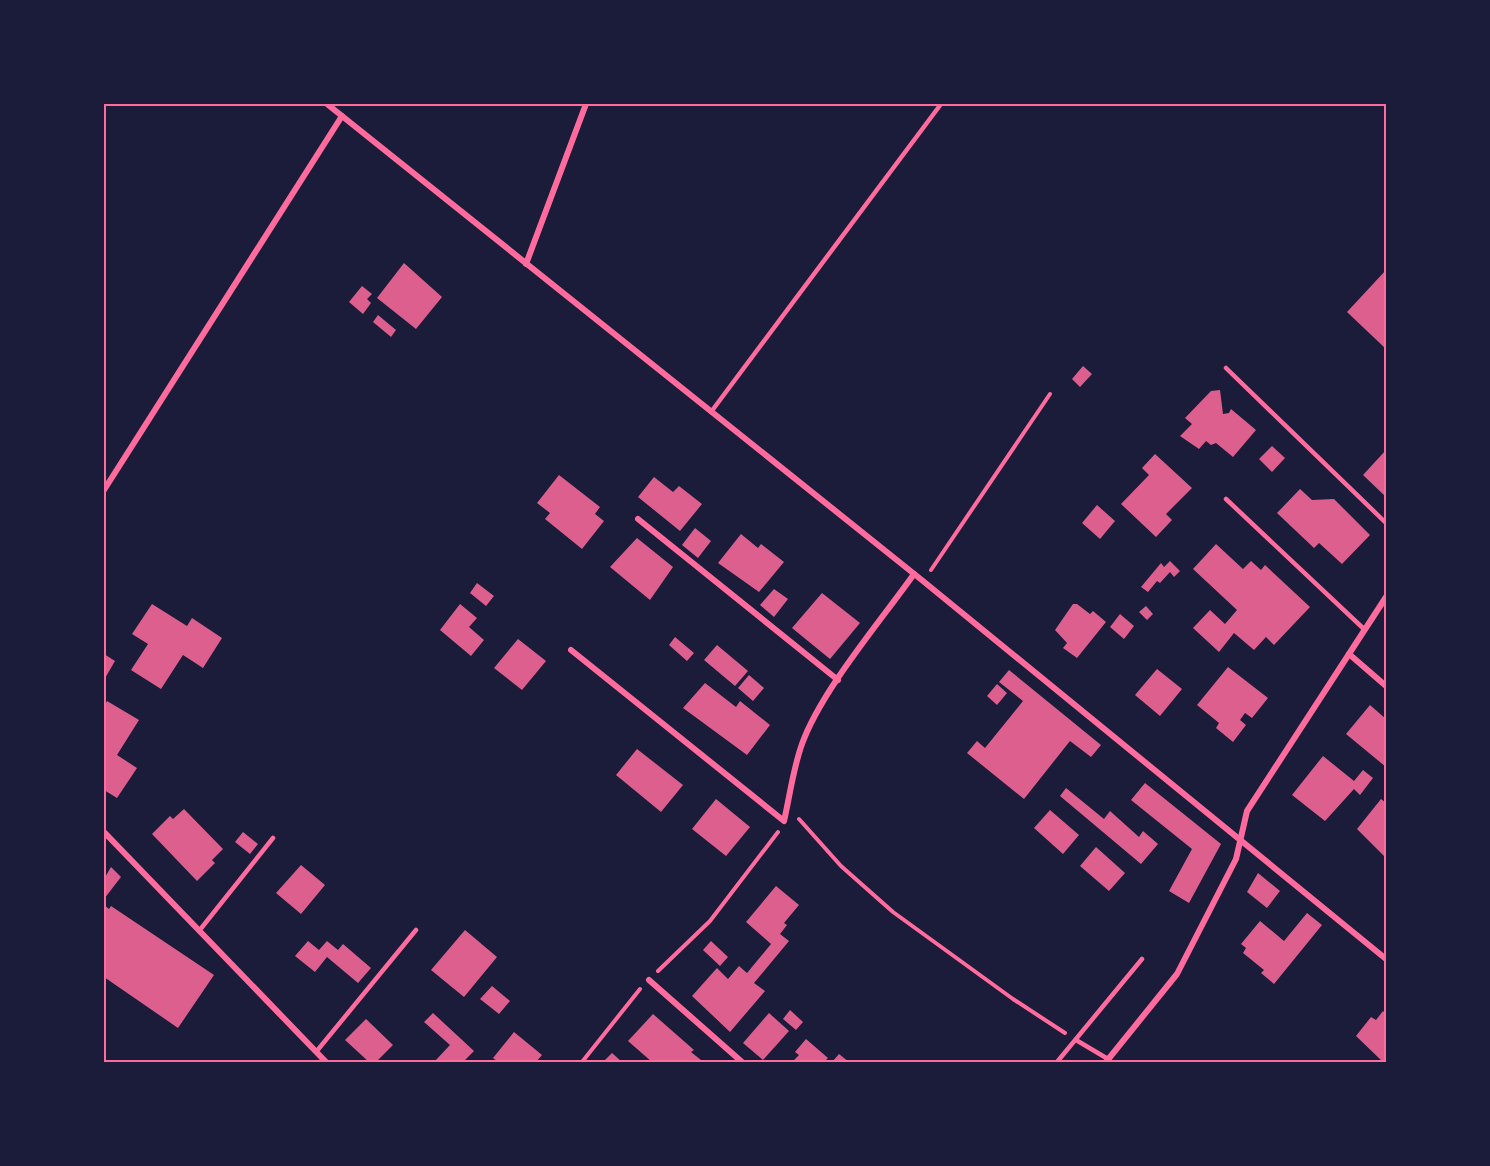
<svg xmlns="http://www.w3.org/2000/svg" width="1490" height="1166" font-family="'Playfair Display',serif">
	<style>
		.building { fill: #dd5f8e }
		.lines { fill: none; stroke-linecap: round; stroke-linejoin: round }
		.path { stroke: #ff6b9d; stroke-width: 4 }
		.service { stroke: #ff6b9d; stroke-width: 4.5 }
		.minor { stroke: #ff6b9d; stroke-width: 6 }
		.neatline { fill: none; stroke: #ff6b9d; stroke-width: 2 }
	</style>
	<rect width="100%" height="100%" fill="#1b1b3a"/>
	<g class="building">
		<path d="M404 263 442 297 416 329 377 298Z"/>
		<path d="M1386 270V349L1347 312Z"/>
		<path d="M362 286 372 294 367 299 371 303 363 314 349 302Z"/>
		<path d="M378 315 396 330 391 337 373 322Z"/>
		<path d="M1083 366 1092 374 1080 387 1072 379Z"/>
		<path d="M1220 390 1223 414 1229 413 1231 409 1256 430 1233 457 1216 443 1211 445 1206 441 1199 449 1180 436 1192 424 1185 418 1211 391Z"/>
		<path d="M1272 446 1285 458 1272 472 1259 459Z"/>
		<path d="M1386 450V497L1363 475Z"/>
		<path d="M1155 454 1192 488 1166 514 1172 520 1156 537 1121 504 1149 475 1142 468Z"/>
		<path d="M559 475 600 507 595 514 604 521 582 549 545 519 550 513 537 503Z"/>
		<path d="M654 477 673 492 679 486 702 504 680 531 638 497Z"/>
		<path d="M1300 489 1312 500 1334 499 1370 535 1342 564 1319 543 1314 548 1277 513Z"/>
		<path d="M1097 505 1115 521 1100 539 1082 523Z"/>
		<path d="M695 528 711 541 698 558 682 545Z"/>
		<path d="M741 534 758 548 761 544 784 562 759 592 718 563Z"/>
		<path d="M637 538 673 567 650 600 610 567Z"/>
		<path d="M1216 544 1243 569 1251 561 1261 570 1265 565 1310 607 1274 645 1266 637 1254 650 1234 633 1219 652 1193 628 1210 610 1225 624 1237 610 1193 569Z"/>
		<path d="M1170 561 1180 571 1174 577 1170 572 1160 583 1157 581 1148 592 1141 587 1161 563 1164 567Z"/>
		<path d="M477 583 494 596 486 606 470 593Z"/>
		<path d="M774 589 788 599 774 617 760 605Z"/>
		<path d="M822 593 860 623 830 659 792 628Z"/>
		<path d="M152 604 187 626 192 618 222 638 203 668 183 655 161 689 131 670 148 644 132 634Z"/>
		<path d="M460 604 477 618 469 627 484 640 471 656 440 630Z"/>
		<path d="M1073 604H1077L1090 614 1093 611 1106 622 1077 658 1063 648 1067 643 1055 630Z"/>
		<path d="M1146 606 1153 614 1147 620 1139 612Z"/>
		<path d="M1120 614 1134 626 1124 639 1110 627Z"/>
		<path d="M675 637 694 653 687 661 669 645Z"/>
		<path d="M518 639 546 661 522 690 494 668Z"/>
		<path d="M717 645 748 671 735 686 704 660Z"/>
		<path d="M104 654 115 661 104 680Z"/>
		<path d="M1228 667 1268 698 1252 718 1245 713 1240 720 1246 725 1233 742 1216 728 1219 723 1197 705Z"/>
		<path d="M1157 669 1182 689 1160 716 1135 695Z"/>
		<path d="M1009 670 1101 745 1091 757 1070 741 1024 799 967 753 977 741 985 748 1023 701 999 682Z"/>
		<path d="M749 675 764 688 753 701 738 688Z"/>
		<path d="M705 683 736 707 740 701 770 725 747 755 683 708Z"/>
		<path d="M997 684 1007 693 997 705 987 696Z"/>
		<path d="M107 701 139 720 117 755 137 768 117 798 104 790V707Z"/>
		<path d="M1370 705 1386 719V767L1346 734Z"/>
		<path d="M637 749 683 785 661 812 616 775Z"/>
		<path d="M1323 756 1354 781 1363 770 1373 778 1360 795 1354 789 1325 821 1292 795Z"/>
		<path d="M1145 783 1221 844 1189 903 1169 891 1192 849 1131 800Z"/>
		<path d="M1066 788 1104 819 1110 811 1139 837 1143 831 1158 844 1141 864 1060 796Z"/>
		<path d="M716 799 750 827 726 856 692 829Z"/>
		<path d="M1381 799 1386 803V858L1357 829Z"/>
		<path d="M184 809 223 849 212 860 215 863 197 881 152 834 170 816 173 819Z"/>
		<path d="M1050 810 1079 835 1063 854 1034 828Z"/>
		<path d="M243 832 258 844 250 854 235 842Z"/>
		<path d="M1096 847 1125 873 1109 891 1080 866Z"/>
		<path d="M301 865 325 885 301 914 276 893Z"/>
		<path d="M111 867 121 877 104 899V879Z"/>
		<path d="M1258 873 1280 891 1267 908 1247 892Z"/>
		<path d="M776 886 799 905 784 923 787 925 780 934 789 941 754 983 765 991 730 1032 692 996 717 968 728 979 739 966 747 973 771 944 746 922Z"/>
		<path d="M104 905 109 909 111 906 214 975 178 1028 104 977Z"/>
		<path d="M1307 913 1322 925 1274 984 1261 973 1264 970 1243 953 1246 948 1241 944 1260 921 1284 941Z"/>
		<path d="M465 930 497 957 464 997 431 970Z"/>
		<path d="M308 941 319 950 327 941 338 950 343 944 371 968 358 983 327 957 315 972 295 956Z"/>
		<path d="M711 941 728 957 720 966 703 950Z"/>
		<path d="M492 986 510 1001 499 1014 480 999Z"/>
		<path d="M790 1010 803 1022 796 1030 783 1019Z"/>
		<path d="M1383 1011 1386 1014V1059L1383 1062 1356 1036 1371 1017 1376 1020Z"/>
		<path d="M433 1013 474 1051 463 1062 435 1061 450 1045 424 1022Z"/>
		<path d="M769 1013 789 1031 763 1060 743 1043Z"/>
		<path d="M653 1014 694 1050 691 1052 701 1060 699 1062H652L628 1041Z"/>
		<path d="M366 1019 393 1045 376 1062H369L345 1040Z"/>
		<path d="M514 1032 542 1055 536 1062H498L493 1058Z"/>
		<path d="M806 1039 828 1058 824 1062H792L799 1055 795 1052Z"/>
		<path d="M612 1053 622 1062H603Z"/>
		<path d="M839 1054 849 1062H832Z"/>
	</g>
	<g class="lines">
		<g class="path">
			<path d="M931 570 1050 394"/>
			<path d="M799 819 841 866 893 912 1013 999 1065 1033"/>
			<path d="M658 971 710 921 778 832"/>
			<path d="M582 1062 640 989"/>
		</g>
		<g class="service">
			<path d="M1226 368 1386 523"/>
			<path d="M711 412 941 104"/>
			<path d="M1226 499 1365 630"/>
			<path d="M199 931 273 838"/>
			<path d="M1076 1040 1108 1059"/>
			<path d="M316 1052 416 930"/>
			<path d="M1057 1062 1142 959"/>
		</g>
		<g class="minor">
			<path d="M327 104 923 581 1386 959"/>
			<path d="M526 264 586 104"/>
			<path d="M104 490 342 116"/>
			<path d="M638 519 838 680"/>
			<path d="M571 650 784 821C790 795 793 769 802 744 821 691 880 622 914 574"/>
			<path d="M1349 654 1386 686"/>
			<path d="M104 832 326 1062"/>
			<path d="M649 980 742 1062"/>
			<path d="M1106 1062 1177 974 1236 859 1247 811 1386 597"/>
		</g>
	</g>
	<rect width="1490" height="1166" fill="none" stroke="#1b1b3a" stroke-width="210"/>
	<rect x="105" y="105" width="1280" height="956" class="neatline"/>
</svg>
